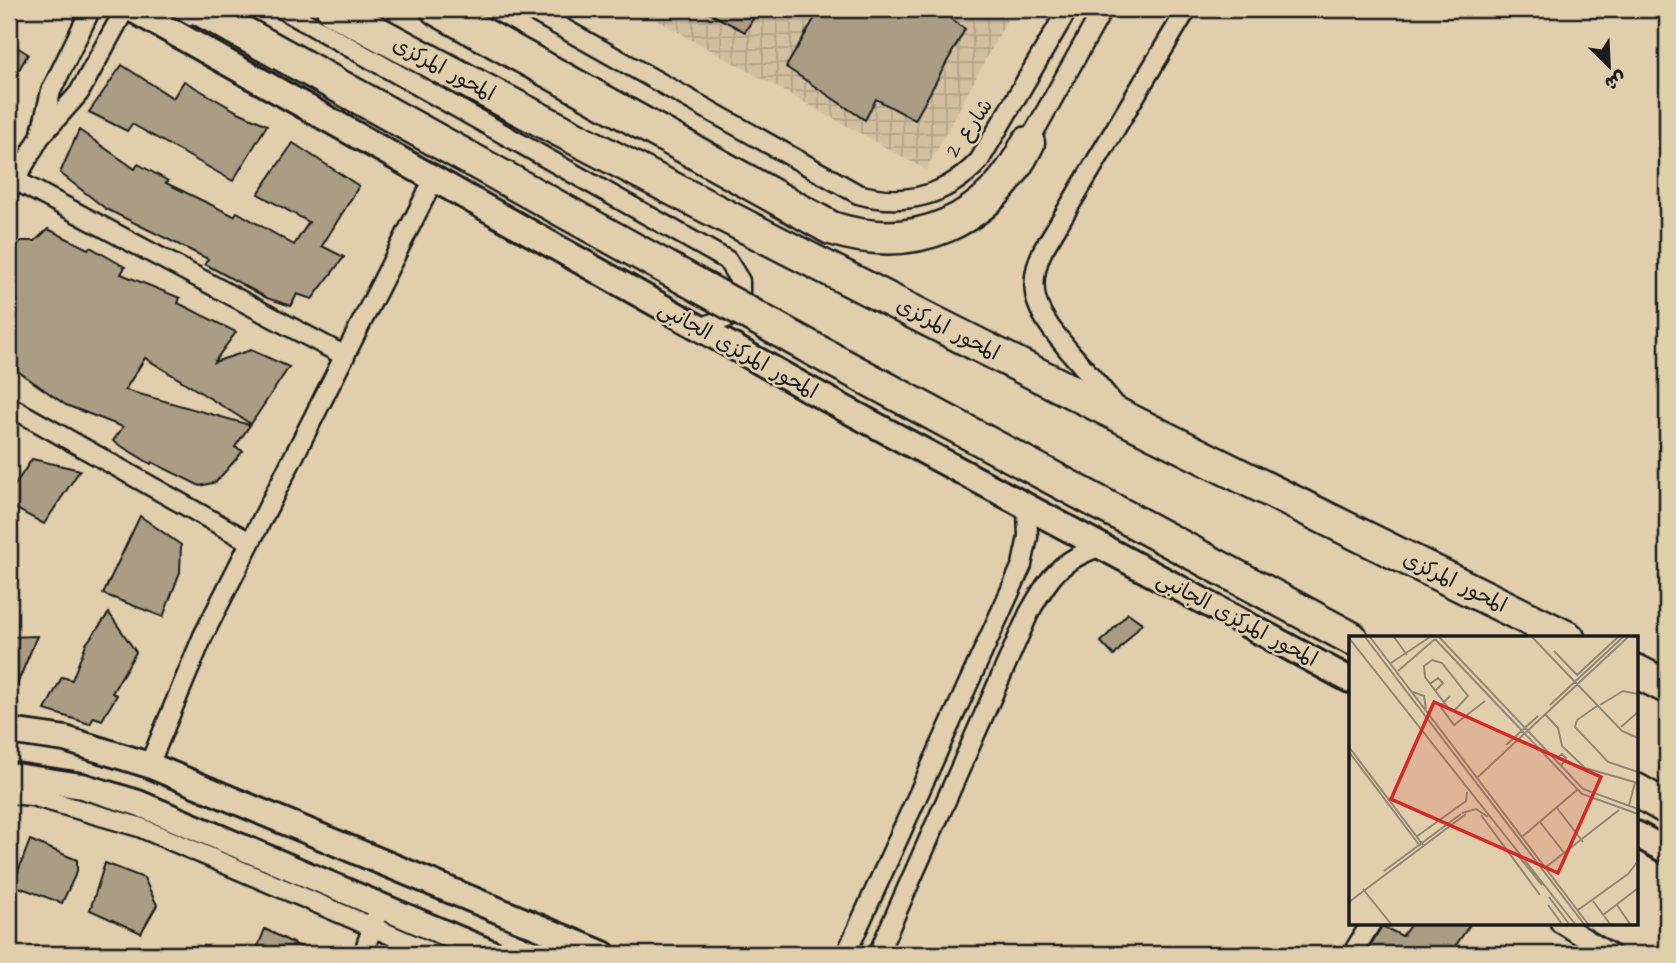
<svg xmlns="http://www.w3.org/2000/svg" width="1676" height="963" font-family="'Architects Daughter','Playpen Sans Arabic',sans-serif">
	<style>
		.industrial { fill: url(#industrial-grid) }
		.building { fill: #ab9c84; stroke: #1c1c1c; stroke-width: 2 }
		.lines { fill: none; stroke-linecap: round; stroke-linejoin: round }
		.street-casing { stroke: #1c1c1c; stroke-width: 23 }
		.secondary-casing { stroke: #1c1c1c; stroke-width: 30 }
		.highway-casing { stroke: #1c1c1c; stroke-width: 37 }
		.street { stroke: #e1ceac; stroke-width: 18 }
		.secondary { stroke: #e1ceac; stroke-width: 24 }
		.highway { stroke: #e1ceac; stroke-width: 32 }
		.highway-bridge-casing { stroke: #1c1c1c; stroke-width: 37; stroke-linecap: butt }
		.highway-bridge { stroke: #e1ceac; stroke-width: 32 }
		.labels { text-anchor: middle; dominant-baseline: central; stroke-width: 5; stroke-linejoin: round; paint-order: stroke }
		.street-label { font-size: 21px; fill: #1c1c1c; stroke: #e1ceac }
		.inset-road { fill: none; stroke: #928772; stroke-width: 2 }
		.view { fill: #d62828; fill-opacity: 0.15; stroke: #d62828; stroke-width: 3.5 }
		.inset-edge { fill: none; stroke: #1c1c1c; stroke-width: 3.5 }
	</style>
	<defs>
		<pattern id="industrial-grid" width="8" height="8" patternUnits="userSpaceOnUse" patternTransform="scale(1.75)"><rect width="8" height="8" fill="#d1bfa0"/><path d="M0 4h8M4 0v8" fill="none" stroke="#b3a489"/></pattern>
	</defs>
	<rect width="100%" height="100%" fill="#e1ceac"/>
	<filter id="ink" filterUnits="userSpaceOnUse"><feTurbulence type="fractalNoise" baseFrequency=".0143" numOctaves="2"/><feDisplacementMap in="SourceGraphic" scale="14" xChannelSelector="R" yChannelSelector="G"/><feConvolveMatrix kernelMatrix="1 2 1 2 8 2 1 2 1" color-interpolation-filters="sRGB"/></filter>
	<g filter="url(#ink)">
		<path class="industrial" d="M637 9H1013L926 170Z"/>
		<g class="building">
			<path d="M702 9H759L745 32Z"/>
			<path d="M820 9H956L951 19 965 29 915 120 876 99 865 120 786 67Z"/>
			<path d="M9 42 28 54 9 87Z"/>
			<path d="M122 65 173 98 184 81 236 111 267 125 233 181 132 124 127 131 89 112Z"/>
			<path d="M79 130 135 169 138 164 168 181 166 183 234 216 237 212 294 245 309 222 258 194 293 143 359 186 322 246 344 257 312 299 297 294 291 306 267 298 205 264 208 259 106 209 60 173Z"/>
			<path d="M48 229 88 249 90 247 125 267 121 274 180 298 178 303 236 332 214 362 251 350 289 367 251 424 145 358 125 390 250 425 235 447 243 451 216 482 200 486 152 462 151 464 113 441 123 427 66 405 9 365V256L21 241H35Z"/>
			<path d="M32 459 80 470 44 524 9 505V494Z"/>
			<path d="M140 516 181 545 180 572 163 617 103 594Z"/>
			<path d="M109 613 136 652 112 693 117 695 102 720 94 717 90 724 45 710 62 677 72 680 86 644Z"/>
			<path d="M1128 613 1142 623 1114 656 1101 642Z"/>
			<path d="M37 636 9 704V637Z"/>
			<path d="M30 840 77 860V871L62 903 13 885Z"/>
			<path d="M105 863 144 878 157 905 141 933 90 910Z"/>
			<path d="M1412 923H1471L1450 954H1365L1382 926 1402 936Z"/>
			<path d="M265 929 314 954H255Z"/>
		</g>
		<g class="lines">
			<defs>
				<g id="street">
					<path d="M282 9 727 260 740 281V299L729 317 700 328"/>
					<path d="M529 9 858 194C904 207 946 196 979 161L1068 9"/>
					<path d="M41 133 51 91 91 9"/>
					<path d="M1028 143 1103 9"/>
					<path d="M15 180 345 356"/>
					<path d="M9 191 40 137 79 93 125 9"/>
					<path d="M9 406 250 542"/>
					<path d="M1116 406C1101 388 1086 370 1070 352 1042 318 1022 295 1043 250L1187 9"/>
					<path d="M149 765 203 636 434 179"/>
					<path d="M9 794 32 796 139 827 435 954"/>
					<path d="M1560 923 1611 954"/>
					<path d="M363 954 376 917"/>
					<path d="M846 954 1022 565 1028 537 1027 508"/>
					<path d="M878 954 1029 613C1050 576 1060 560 1102 546"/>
					<path d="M1352 954 1371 923"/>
				</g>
				<g id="secondary">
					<path d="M132 9 810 390 1350 680"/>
					<path d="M9 731 65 739 149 765 603 954"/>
					<path d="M9 775 82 786 138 803 494 954"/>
					<path d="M1636 834 1667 851"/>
				</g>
				<g id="highway">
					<path d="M333 9C739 229 1153 433 1568 638"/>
					<path d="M437 9 831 228C915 255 990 222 1028 143"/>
					<path d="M831 359 1351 638"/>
					<path d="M1636 671 1667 687"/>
					<path d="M1636 790 1667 808"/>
				</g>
			</defs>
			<use href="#street" class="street-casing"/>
			<use href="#secondary" class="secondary-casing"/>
			<use href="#highway" class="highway-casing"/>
			<use href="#street" class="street"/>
			<use href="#secondary" class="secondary"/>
			<use href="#highway" class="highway"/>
			<defs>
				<path id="highway-bridge" d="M200 9 831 359"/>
			</defs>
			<use href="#highway-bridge" class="highway-bridge-casing"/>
			<use href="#highway-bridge" class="highway-bridge"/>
		</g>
	</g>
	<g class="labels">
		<g class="street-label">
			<text transform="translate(444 69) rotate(28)">المحور المركزى</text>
			<text transform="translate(969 128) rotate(-55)">شارع 2</text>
			<text transform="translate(948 329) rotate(27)">المحور المركزى</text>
			<text transform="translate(738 350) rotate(29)">المحور المركزى الجانبى</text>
			<text transform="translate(1455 582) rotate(26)">المحور المركزى</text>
			<text transform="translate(1237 619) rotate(28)">المحور المركزى الجانبى</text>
		</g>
	</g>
	<g transform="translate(1349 636)">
		<rect width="289" height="289" fill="#e1ceac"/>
		<path class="inset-road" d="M16 1 235 288M21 1 239 288M45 1 58 19M90 1 234 153 289 173M183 1 273 95 289 102M0 2 226 288M86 3 233 158 289 178M205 15 228 39 269 1M83 24 93 27 119 60 106 74 100 73 76 41 75 30ZM42 27 81 1M49 35 86 3M81 48 89 42 94 47 86 55M64 56 75 60 77 73M101 60 91 70 105 89 136 65M201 69 274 1M251 69 274 55 289 58M248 70 228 84 226 91 259 126 289 136M196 78 209 92 213 110 236 132 289 147M272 91 289 76M157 109 189 80M0 111 74 209M0 116 71 210M208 122 213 118 217 122 212 130M129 141 279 1M280 169 286 147M208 172 234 206M113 177 127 173 139 181M132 179 191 259M191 186 216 218M174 200 228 154M67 201 117 165 118 156M166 216 193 249M197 231 270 174M35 235 112 178M14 253 42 288M200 261 220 288M244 265 261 288M0 266 117 178M199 269 213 288M268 269 281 288M229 274 279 238 289 225M254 279 289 252"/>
		<path class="view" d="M85 66 252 141 209 237 42 163Z"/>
		<rect width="289" height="289" class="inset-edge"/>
	</g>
	<rect width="1676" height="963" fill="none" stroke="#e1ceac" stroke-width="35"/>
	<rect x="18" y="18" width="1641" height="928" fill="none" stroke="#1c1c1c" stroke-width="2.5" filter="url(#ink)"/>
	<g transform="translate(1609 66) rotate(156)" stroke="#e1ceac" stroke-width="5" paint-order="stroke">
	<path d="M0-5L12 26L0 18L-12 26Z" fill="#1c1c1c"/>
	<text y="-10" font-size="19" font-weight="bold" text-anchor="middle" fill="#1c1c1c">ش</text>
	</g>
</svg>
